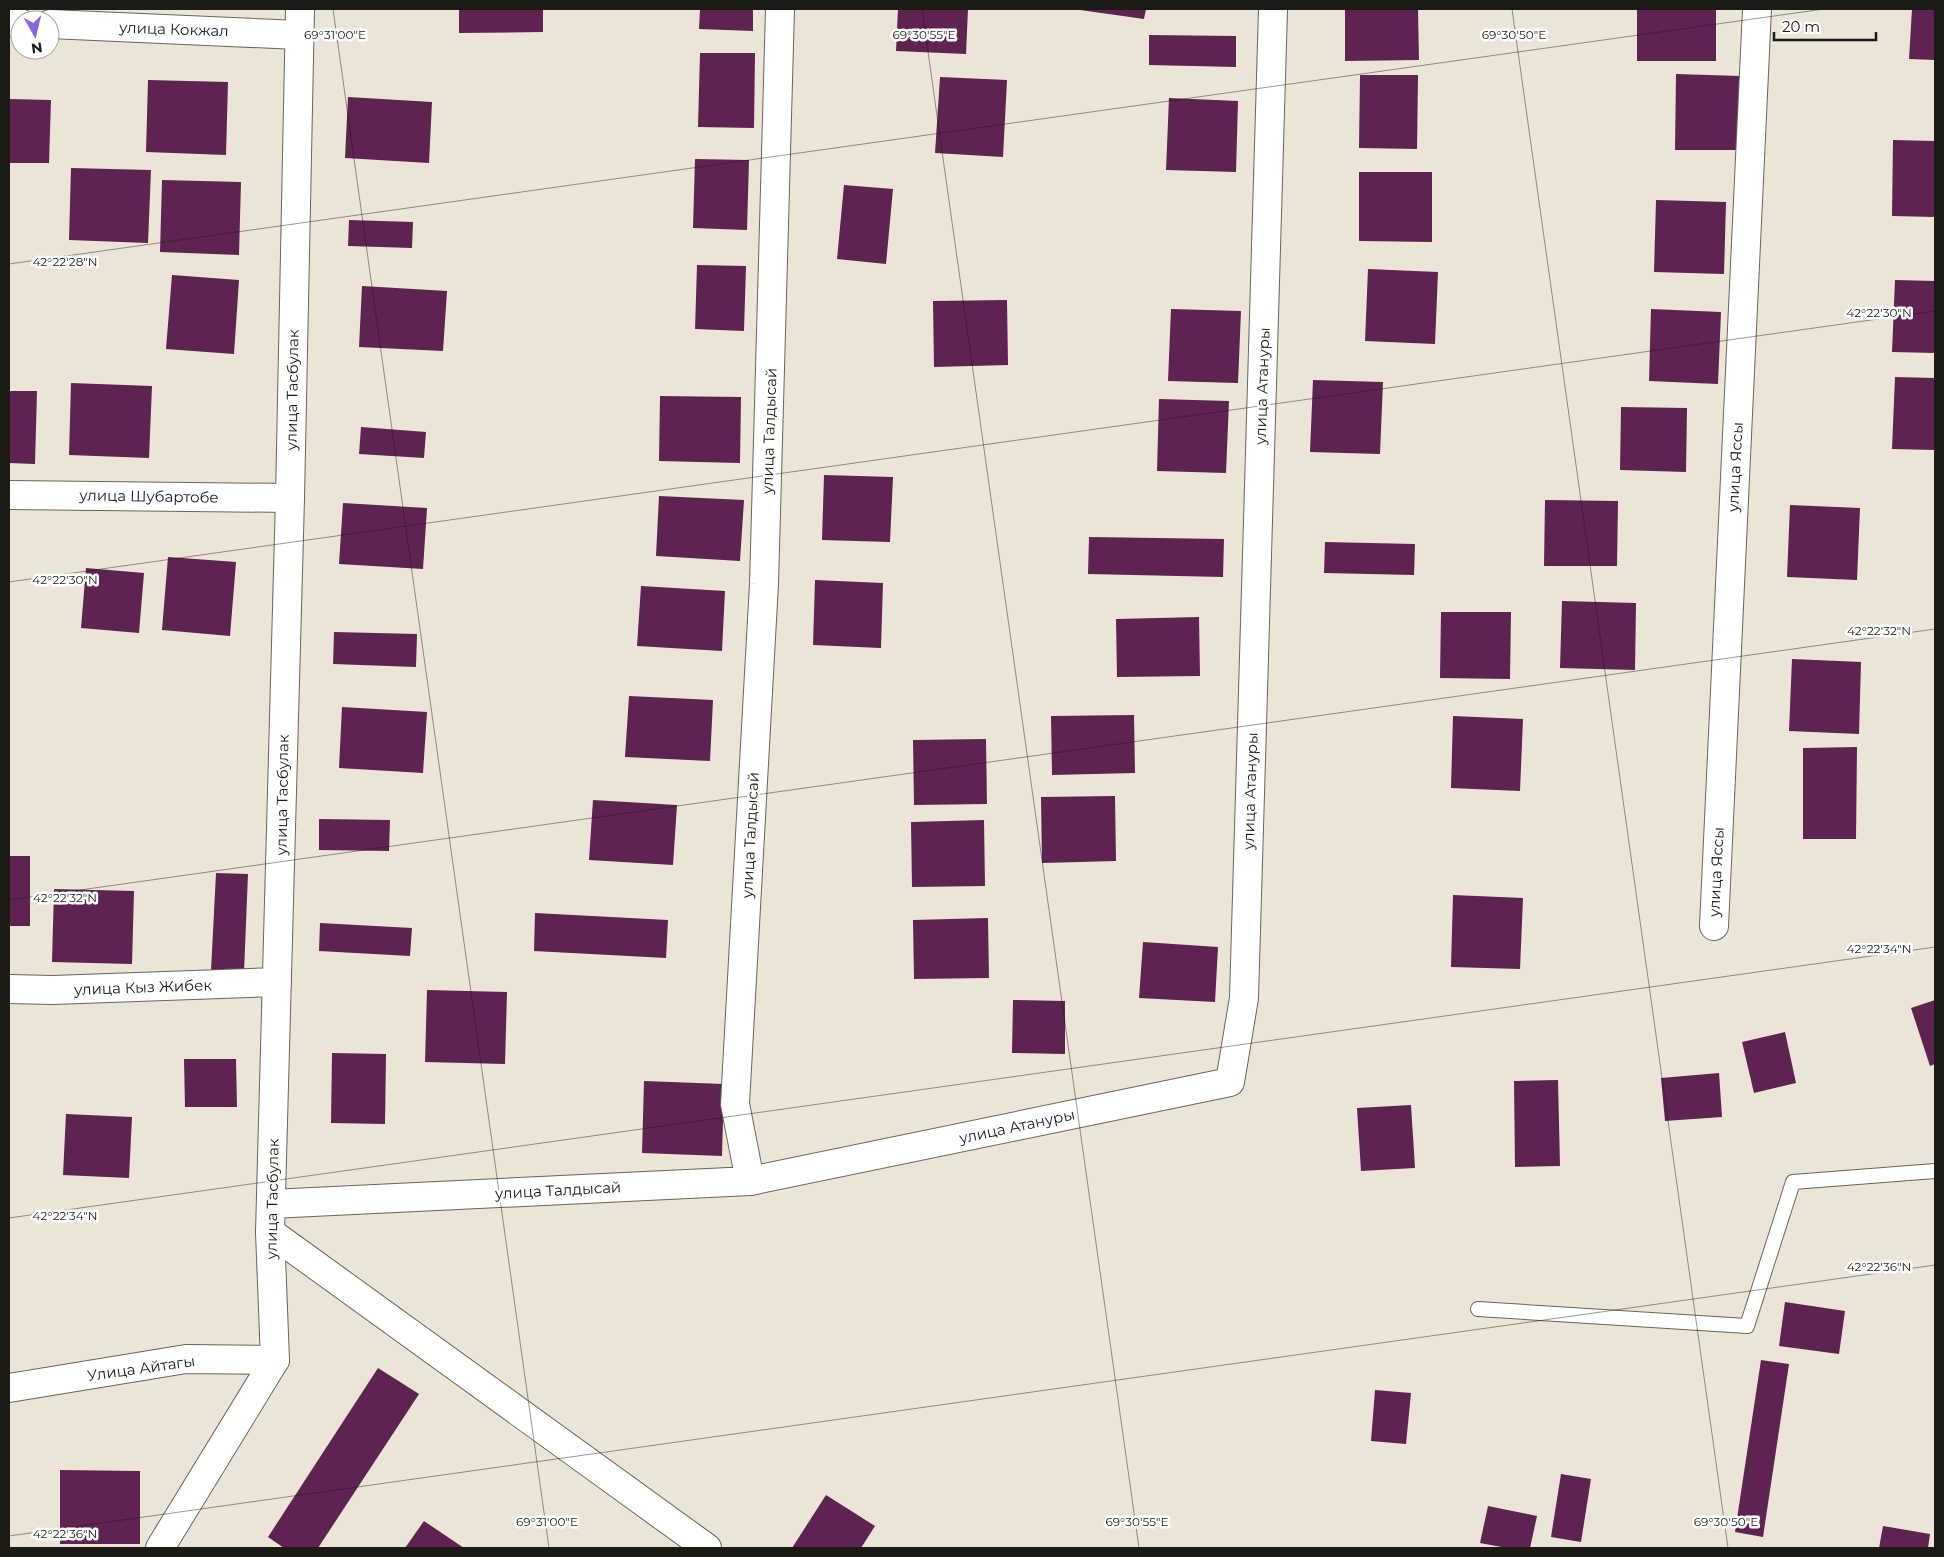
<svg xmlns="http://www.w3.org/2000/svg" width="1944" height="1557" font-family="Montserrat,sans-serif">
	<style>
		.building { fill: #5e2350 }
		.lines { fill: none; stroke-linecap: round; stroke-linejoin: round }
		.lane-casing { stroke: #6a6559; stroke-width: 16 }
		.street-casing { stroke: #6a6559; stroke-width: 30 }
		.lane { stroke: #fff; stroke-width: 14 }
		.street { stroke: #fff; stroke-width: 28 }
		.ticks { fill: none; stroke: #1c1a15; stroke-width: 1; stroke-opacity: 0.45 }
		.labels { text-anchor: middle; dominant-baseline: central; stroke-width: 5; stroke-linejoin: round; paint-order: stroke }
		.street-label { font-size: 15px; fill: #1c1a15; stroke: #fff }
		.ticks-label { font-size: 12px; text-anchor: middle; fill: #1c1a15; stroke: #fff; stroke-width: 5; stroke-linejoin: round; paint-order: stroke }
	</style>
	<rect width="100%" height="100%" fill="#eae5d7"/>
	<g class="building">
		<path d="M459 9H543V32L459 33Z"/>
		<path d="M700 9H753V31L699 29Z"/>
		<path d="M898 9H968L966 54 896 51Z"/>
		<path d="M1073 9H1146L1144 19Z"/>
		<path d="M1345 9H1418L1419 60 1345 61Z"/>
		<rect x="1637" y="9" width="79" height="52"/>
		<path d="M1912 9H1935V60L1909 59Z"/>
		<path d="M1149 35 1236 36V67L1149 65Z"/>
		<path d="M700 53H755L754 128 698 127Z"/>
		<path d="M1676 74 1741 76 1739 150H1675Z"/>
		<path d="M1360 75H1418L1417 149 1359 148Z"/>
		<path d="M940 77 1007 80 1003 157 935 153Z"/>
		<path d="M148 80 228 82 226 155 146 152Z"/>
		<path d="M348 97 432 102 429 163 345 158Z"/>
		<path d="M1169 98 1238 101 1236 172 1166 170Z"/>
		<path d="M9 99 51 100 49 163H9Z"/>
		<path d="M1893 140 1935 141V217L1892 216Z"/>
		<path d="M695 159 749 160 747 230 693 228Z"/>
		<path d="M71 168 151 170 148 243 69 240Z"/>
		<path d="M1359 172H1432V242L1359 241Z"/>
		<path d="M162 180 241 182 239 255 160 252Z"/>
		<path d="M844 185 893 189 886 264 837 259Z"/>
		<path d="M1656 200 1726 202 1724 274 1654 272Z"/>
		<path d="M349 220 413 222 412 248 348 246Z"/>
		<path d="M697 265 746 266 744 331 695 329Z"/>
		<path d="M1368 269 1438 272 1435 344 1365 341Z"/>
		<path d="M172 275 239 280 234 354 166 349Z"/>
		<path d="M1895 280 1935 281V353L1892 352Z"/>
		<path d="M362 286 447 291 443 351 359 347Z"/>
		<path d="M1007 300 1008 365 934 367 933 301Z"/>
		<path d="M1171 309 1241 311 1238 383 1168 381Z"/>
		<path d="M1651 309 1721 312 1718 384 1649 381Z"/>
		<path d="M1895 377 1935 378V450L1892 449Z"/>
		<path d="M1313 380 1383 382 1380 454 1310 452Z"/>
		<path d="M71 383 152 386 149 458 69 455Z"/>
		<path d="M9 391H37L35 464 9 463Z"/>
		<path d="M660 396 741 397 740 463 659 461Z"/>
		<path d="M1159 399 1229 401 1226 473 1157 471Z"/>
		<path d="M1621 407 1687 408 1686 472 1620 470Z"/>
		<path d="M361 427 426 432 424 458 359 454Z"/>
		<path d="M824 475 893 477 890 542 822 540Z"/>
		<path d="M659 496 744 500 740 561 656 556Z"/>
		<path d="M1545 500 1618 501 1617 566H1544Z"/>
		<path d="M343 503 427 508 423 569 339 564Z"/>
		<path d="M1790 505 1860 508 1857 580 1787 577Z"/>
		<path d="M1089 537 1224 539 1223 577 1088 574Z"/>
		<path d="M1325 542 1415 544 1414 575 1324 573Z"/>
		<path d="M168 557 236 562 230 636 162 630Z"/>
		<path d="M86 568 144 573 139 633 81 628Z"/>
		<path d="M815 580 883 583 881 648 813 645Z"/>
		<path d="M641 586 725 591 722 651 637 646Z"/>
		<path d="M1562 601 1636 603 1635 670 1560 668Z"/>
		<path d="M1441 612H1511L1510 679 1440 678Z"/>
		<path d="M1199 617 1200 676 1117 677 1116 619Z"/>
		<path d="M334 632 417 634 416 667 333 664Z"/>
		<path d="M1792 659 1861 662 1859 734 1789 731Z"/>
		<path d="M629 696 713 700 710 761 625 757Z"/>
		<path d="M342 707 427 712 423 773 339 768Z"/>
		<path d="M1134 715 1135 773 1052 775 1051 716Z"/>
		<path d="M1453 716 1523 719 1520 791 1451 788Z"/>
		<path d="M986 739 987 804 914 805 913 740Z"/>
		<path d="M1857 747 1856 839H1803V748Z"/>
		<path d="M1115 796 1116 861 1042 863 1041 797Z"/>
		<path d="M593 800 677 805 673 865 589 860Z"/>
		<path d="M319 819 390 820 389 851 319 850Z"/>
		<path d="M984 820 985 886 912 887 911 822Z"/>
		<rect x="9" y="856" width="21" height="70"/>
		<path d="M216 873 248 874 244 972 211 971Z"/>
		<path d="M54 889 134 891 132 964 52 962Z"/>
		<path d="M1453 895 1523 898 1520 969 1451 967Z"/>
		<path d="M535 913 668 920 666 958 534 951Z"/>
		<path d="M988 918 989 978 914 979 913 920Z"/>
		<path d="M320 923 412 928 410 956 319 951Z"/>
		<path d="M1143 942 1218 947 1215 1002 1139 998Z"/>
		<path d="M427 990 507 992 505 1064 425 1062Z"/>
		<path d="M1013 1000 1065 1001V1054L1012 1053Z"/>
		<path d="M1935 1000V1064L1930 1066 1911 1008Z"/>
		<path d="M1785 1032 1796 1083 1754 1093 1742 1042Z"/>
		<path d="M332 1053 386 1054 385 1124 331 1123Z"/>
		<path d="M184 1059H236L237 1107H185Z"/>
		<path d="M1719 1073 1722 1117 1665 1121 1661 1078Z"/>
		<path d="M1558 1080 1560 1166 1515 1167 1514 1081Z"/>
		<path d="M644 1081 724 1084 722 1156 642 1153Z"/>
		<path d="M1411 1105 1415 1168 1361 1171 1357 1108Z"/>
		<path d="M66 1114 132 1117 129 1178 63 1175Z"/>
		<path d="M1785 1302 1845 1311 1839 1354 1779 1346Z"/>
		<path d="M1761 1360 1789 1364 1763 1537 1735 1532Z"/>
		<path d="M378 1368 419 1394 318 1548H284L268 1537Z"/>
		<path d="M1375 1390 1411 1393 1406 1444 1371 1441Z"/>
		<path d="M60 1470 140 1471V1544H60Z"/>
		<path d="M1561 1474 1591 1479 1581 1542 1551 1537Z"/>
		<path d="M826 1495 875 1526 861 1548H792Z"/>
		<path d="M1488 1506 1537 1516 1530 1548H1507L1480 1543Z"/>
		<path d="M424 1521 464 1548H405Z"/>
		<path d="M1883 1526 1930 1534 1928 1548H1879Z"/>
	</g>
	<g class="lines">
		<defs>
			<path id="lane" d="M1478 1309 1747 1326 1793 1182 1935 1171"/>
			<g id="street">
				<path d="M9 22 20 23"/>
				<path d="M50 24 298 35"/>
				<path d="M9 495 290 498"/>
				<path d="M1714 926 1757 9"/>
				<path d="M9 989 53 990 277 982"/>
				<path d="M750 1181 1230 1082 1244 998 1273 9"/>
				<path d="M271 1204 750 1181 735 1104 764 584 780 9"/>
				<path d="M270 1232 707 1548"/>
				<path d="M9 1388 186 1359 275 1360"/>
				<path d="M160 1548 275 1360 270 1232 290 498 300 9"/>
			</g>
		</defs>
		<use href="#lane" class="lane-casing"/>
		<use href="#street" class="street-casing"/>
		<use href="#lane" class="lane"/>
		<use href="#street" class="street"/>
	</g>
	<path class="ticks" d="M333 9 549 1548M922 9 1139 1548M1512 9 1728 1548M9 264 1824 9M9 582 1935 311M9 900 1935 629M9 1218 1935 947M9 1536 1935 1265"/>
	<g class="labels">
		<g class="street-label">
			<text transform="translate(174 29) rotate(2)">улица Кокжал</text>
			<text transform="translate(1262 386) rotate(-88)">улица Атануры</text>
			<text transform="translate(292 390) rotate(-89)">улица Тасбулак</text>
			<text transform="translate(769 431) rotate(-88)">улица Талдысай</text>
			<text transform="translate(1735 467) rotate(-87)">улица Яссы</text>
			<text transform="translate(149 496) rotate(1)">улица Шубартобе</text>
			<text transform="translate(1250 791) rotate(-88)">улица Атануры</text>
			<text transform="translate(282 795) rotate(-89)">улица Тасбулак</text>
			<text transform="translate(750 835) rotate(-87)">улица Талдысай</text>
			<text transform="translate(1716 872) rotate(-87)">улица Яссы</text>
			<text transform="translate(143 987) rotate(-2)">улица Кыз Жибек</text>
			<text transform="translate(1017 1126) rotate(-12)">улица Атануры</text>
			<text transform="translate(558 1190) rotate(-3)">улица Талдысай</text>
			<text transform="translate(272 1199) rotate(-89)">улица Тасбулак</text>
			<text transform="translate(141 1368) rotate(-8)">Улица Айтагы</text>
		</g>
	</g>
	<g class="ticks-label">
		<text x="335" y="39">69°31'00"E</text>
		<text x="924" y="39">69°30'55"E</text>
		<text x="1514" y="39">69°30'50"E</text>
		<text x="65" y="266">42°22'28"N</text>
		<text x="1879" y="317">42°22'30"N</text>
		<text x="65" y="584">42°22'30"N</text>
		<text x="1879" y="635">42°22'32"N</text>
		<text x="65" y="902">42°22'32"N</text>
		<text x="1879" y="953">42°22'34"N</text>
		<text x="65" y="1220">42°22'34"N</text>
		<text x="1879" y="1271">42°22'36"N</text>
		<text x="547" y="1526">69°31'00"E</text>
		<text x="1137" y="1526">69°30'55"E</text>
		<text x="1726" y="1526">69°30'50"E</text>
		<text x="65" y="1538">42°22'36"N</text>
	</g>
	<rect width="1944" height="1557" fill="none" stroke="#1c1a15" stroke-width="20"/>
	<g transform="translate(35 35) rotate(172)"><circle r="24" fill="#ffffff" stroke="#a4a3a1"/>
	<path d="M0-4L9 19L0 12L-9 19Z" fill="#8963de"/>
	<text y="-8" font-size="14" font-weight="bold" text-anchor="middle" fill="#1c1a15">N</text>
	</g>
	<path d="M1774 32v8h102v-8" fill="none" stroke="#1c1a15" stroke-width="2.5"/>
	<text x="1782" y="32" font-size="15" fill="#1c1a15" stroke="#ffffff" stroke-width="4" paint-order="stroke">20 m</text>
</svg>
